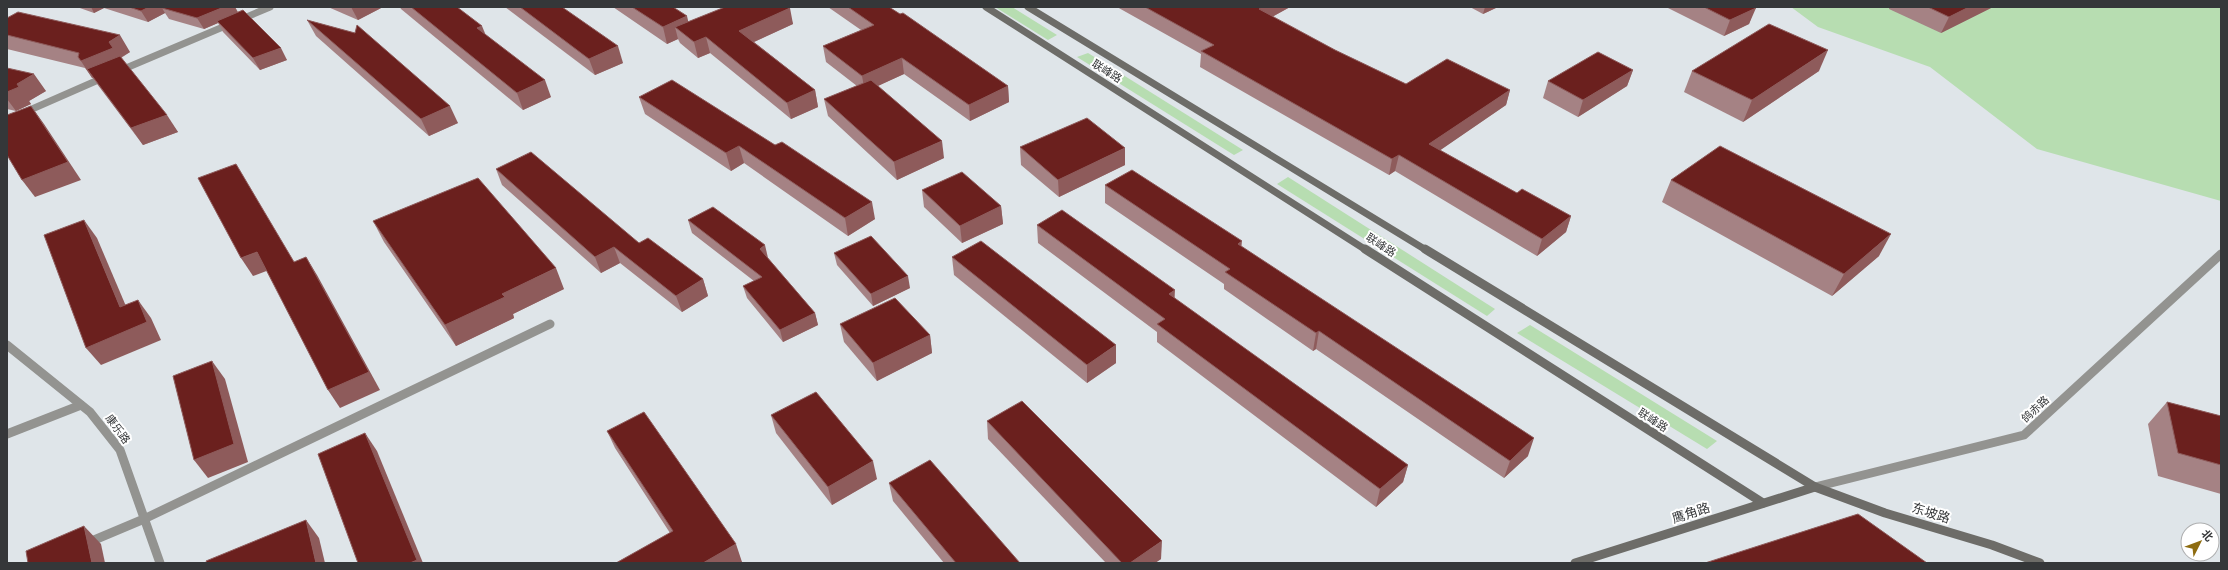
<svg xmlns="http://www.w3.org/2000/svg" width="2228" height="570" font-family="'PT Sans Narrow','Noto Sans SC',sans-serif">
	<style>
		.green { fill: #b7ddb1 }
		.lines { fill: none; stroke-linecap: round; stroke-linejoin: round }
		.minor-far1 { stroke: #939390; stroke-width: 7 }
		.minor { stroke: #939390; stroke-width: 9 }
		.tertiary { stroke: #939390; stroke-width: 9 }
		.secondary-far1 { stroke: #6d6c68; stroke-width: 7 }
		.secondary { stroke: #6d6c68; stroke-width: 9 }
		.wall { fill: #a58284 }
		.shaded-wall { fill: #8e5b5b }
		.building { fill: #6b201e; stroke: #8e5b5b }
		.labels { text-anchor: middle; dominant-baseline: central; stroke-width: 4; stroke-linejoin: round; paint-order: stroke }
		.street-label { font-size: 11px; fill: #353739; stroke: #fff }
		.near-street-label { font-size: 13px; fill: #353739; stroke: #fff }
	</style>
	<rect width="100%" height="100%" fill="#dfe5e9"/>
	<g class="green">
		<path d="M995 7H1012L1057 35 1048 40Z"/>
		<path d="M1791 7H2221V201L2037 149 1930 67 1818 27Z"/>
		<path d="M1088 53 1243 150 1234 155 1077 57Z"/>
		<path d="M1288 177 1495 309 1487 316 1277 184Z"/>
		<path d="M1530 325 1717 441 1707 449 1517 333Z"/>
	</g>
	<g class="lines">
		<g class="minor-far1">
			<path d="M119 71 270 7"/>
			<path d="M7 120 105 77"/>
		</g>
		<g class="minor">
			<path d="M7 434 81 405"/>
			<path d="M1815 487 2024 435 2221 254"/>
			<path d="M87 543 144 519 550 324"/>
		</g>
		<path class="tertiary" d="M7 345 90 412 120 450 160 563"/>
		<g class="secondary-far1">
			<path d="M986 7 1366 250"/>
			<path d="M1028 7 1426 250"/>
		</g>
		<g class="secondary">
			<path d="M1365 249 1763 503"/>
			<path d="M1425 249 1815 487 1885 513 1992 545 2040 563"/>
			<path d="M1575 563 1815 487"/>
		</g>
	</g>
	<g class="wall">
		<path d="M77 7H235L238 12 287 60 260 70 223 32 218 23 204 29 169 19 165 13 148 22 104 8 94 13Z"/>
		<path d="M328 7H383L358 20Z"/>
		<path d="M400 7H457L551 97 523 110 401 9Z"/>
		<path d="M505 7H562L623 63 595 75Z"/>
		<path d="M613 7H673L688 22 723 8 722 7H787L793 24 754 42 815 90 818 107 791 119 710 53 698 58 680 43 678 39 667 44Z"/>
		<path d="M828 7H889L1008 86 1009 102 970 121 904 74 877 86 944 158 897 180 828 116 824 99 857 86 826 62 823 46 861 30Z"/>
		<path d="M1117 7H1290L1272 17 1335 50 1406 84 1510 90 1506 105 1440 150 1517 193 1571 216 1566 232 1537 256 1395 171 1389 175 1200 67 1201 54Z"/>
		<path d="M1470 7H1498L1483 14Z"/>
		<path d="M1666 7H1755L1749 24 1724 36Z"/>
		<path d="M1889 7H1993L1941 33 1889 9Z"/>
		<path d="M7 18 130 52 121 58 178 132 143 145 85 68 7 49Z"/>
		<path d="M307 20 355 33 458 123 429 136 316 36Z"/>
		<path d="M7 68 46 91 29 101 31 104 16 111 7 109Z"/>
		<path d="M1633 70 1627 86 1578 117 1543 98 1548 81Z"/>
		<path d="M1692 71H1819L1743 122 1684 92Z"/>
		<path d="M639 97 775 145 875 219 848 236 744 163 731 171 645 114Z"/>
		<path d="M1020 147 1125 165 1059 197 1021 165Z"/>
		<path d="M496 169 639 243 703 279 708 296 682 312 620 263 601 273 502 185Z"/>
		<path d="M1671 180 1879 256 1832 296 1662 202Z"/>
		<path d="M1105 185 1242 247 1528 456 1504 478 1316 349 1313 351 1224 289V284L1105 203Z"/>
		<path d="M922 190 1001 206 1003 224 962 243 924 207Z"/>
		<path d="M688 220 768 258 815 313 818 325 783 342 747 298 743 286 754 281 692 233Z"/>
		<path d="M373 221 564 289 513 314 514 318 456 346 384 242Z"/>
		<path d="M1037 225 1174 298 1408 465 1403 482 1376 507 1157 342V332L1038 243Z"/>
		<path d="M834 253 910 288 873 306 837 265Z"/>
		<path d="M952 257 1116 363 1087 383 954 275Z"/>
		<path d="M840 324 930 335 932 353 877 381 844 342Z"/>
		<path d="M2167 402 2221 416V494L2158 476 2148 424Z"/>
		<path d="M771 415 877 479 832 505 776 433Z"/>
		<path d="M987 421 1161 559 1155 563H1106L988 439Z"/>
		<path d="M607 431 742 562 740 563H616L670 533 615 448Z"/>
		<path d="M889 483 1020 563H944L893 501Z"/>
	</g>
	<g class="shaded-wall">
		<path d="M91 7H103L104 8 94 13Z"/>
		<path d="M149 7H176L162 8 165 13 148 22 141 11Z"/>
		<path d="M224 7H235L239 15 217 21 218 23 204 29 197 18Z"/>
		<path d="M351 7H383L358 20Z"/>
		<path d="M1263 7H1290L1257 25 1259 9Z"/>
		<path d="M1485 7H1498L1483 14Z"/>
		<path d="M1969 7H1993L1941 33 1949 17Z"/>
		<path d="M790 8 793 24 743 47 739 31Z"/>
		<path d="M1756 8 1749 24 1724 36 1730 20Z"/>
		<path d="M687 16 691 33 675 27 678 39 667 44 663 27Z"/>
		<path d="M482 26 489 43 477 28Z"/>
		<path d="M120 35 130 52 120 58 87 69 93 78H92L81 61 109 42Z"/>
		<path d="M706 37 710 53 698 58 694 42Z"/>
		<path d="M618 46 623 63 595 75 589 59Z"/>
		<path d="M281 48 287 60 260 70 253 58Z"/>
		<path d="M1828 50 1819 71 1743 122 1752 100Z"/>
		<path d="M902 58 904 74 865 92 862 76Z"/>
		<path d="M1633 70 1627 86 1578 117 1583 100Z"/>
		<path d="M34 74 46 91 29 101 31 104 16 111 7 99V92L17 84Z"/>
		<path d="M545 80 551 97 523 110 517 93Z"/>
		<path d="M1008 86 1009 102 970 121 969 105Z"/>
		<path d="M815 90 818 107 791 119 787 103Z"/>
		<path d="M1510 90 1506 105 1426 160 1429 144Z"/>
		<path d="M31 106 44 124 81 180 35 197 22 180Z"/>
		<path d="M450 106 458 123 429 136 421 119Z"/>
		<path d="M167 115 178 132 143 145 131 128Z"/>
		<path d="M942 141 944 158 897 180 894 162Z"/>
		<path d="M739 146 744 163 731 171 726 153Z"/>
		<path d="M1125 148V165L1059 197 1058 180Z"/>
		<path d="M1399 155 1395 171 1389 175 1392 159Z"/>
		<path d="M872 202 875 219 848 236 845 218Z"/>
		<path d="M1001 206 1003 224 962 243 960 226Z"/>
		<path d="M1571 216 1566 232 1537 256 1542 239Z"/>
		<path d="M84 220 97 238 134 325 120 307Z"/>
		<path d="M1891 234 1879 256 1832 296 1844 274Z"/>
		<path d="M1242 241 1240 259 1238 244Z"/>
		<path d="M765 245 768 258 763 261 760 249Z"/>
		<path d="M614 247 620 263 601 273 595 257Z"/>
		<path d="M257 252 269 270 253 276 241 258Z"/>
		<path d="M306 257 317 275 380 390 340 408 328 390Z"/>
		<path d="M556 268 564 289 513 314 514 318 456 346 445 325 502 294Z"/>
		<path d="M908 276 910 288 873 306 871 294Z"/>
		<path d="M703 279 708 296 682 312 676 296Z"/>
		<path d="M1175 290 1174 308 1169 294Z"/>
		<path d="M138 300 151 318 161 340 101 365 86 348Z"/>
		<path d="M815 313 818 325 783 342 780 330Z"/>
		<path d="M1319 331 1316 349 1313 351 1316 333Z"/>
		<path d="M930 335 932 353 877 381 873 363Z"/>
		<path d="M1116 345V363L1087 383V365Z"/>
		<path d="M212 361 225 379 248 462 208 478 194 460Z"/>
		<path d="M365 433 377 451 423 563H410Z"/>
		<path d="M1534 438 1528 456 1504 478 1510 461Z"/>
		<path d="M873 461 877 479 832 505 828 487Z"/>
		<path d="M1408 465 1403 482 1376 507 1380 489Z"/>
		<path d="M306 520 319 538 325 563H316Z"/>
		<path d="M84 526 101 544 105 563H92Z"/>
		<path d="M1162 541 1161 559 1155 563H1130Z"/>
		<path d="M736 544 742 562 740 563H703Z"/>
	</g>
	<g class="building">
		<path d="M129 7H149L141 11Z"/>
		<path d="M163 7H224L197 18 162 8Z"/>
		<path d="M411 7H457L482 26 477 28 545 80 517 93Z"/>
		<path d="M520 7H562L618 46 589 59Z"/>
		<path d="M632 7H673L687 16 663 27Z"/>
		<path d="M725 7H787L790 8 739 31 815 90 787 103 706 37 694 42 675 27Z"/>
		<path d="M848 7H889L900 14 903 13 1008 86 969 105 902 58 862 76 823 46 874 25Z"/>
		<path d="M1145 7H1263L1259 9 1335 50 1406 84 1447 59 1510 90 1429 144 1517 193 1522 189 1571 216 1542 239 1399 155 1392 159 1201 51 1214 45Z"/>
		<path d="M1704 7H1755L1756 8 1730 20Z"/>
		<path d="M1928 7H1969L1949 17Z"/>
		<path d="M243 10 281 48 253 58 217 21Z"/>
		<path d="M18 12 120 35 109 42 113 48 81 61 78 57 79 53 7 35V18Z"/>
		<path d="M307 20 355 33 357 25 450 106 421 119Z"/>
		<path d="M1769 24 1828 50 1752 100 1692 71Z"/>
		<path d="M1598 52 1633 70 1583 100 1548 81Z"/>
		<path d="M120 56 167 115 131 128 87 69Z"/>
		<path d="M7 68 34 74 17 84 19 87 7 92Z"/>
		<path d="M672 80 775 145 782 142 872 202 845 218 739 146 726 153 639 97Z"/>
		<path d="M871 80 942 141 894 162 824 99Z"/>
		<path d="M31 106 68 162 22 180 7 155V115Z"/>
		<path d="M1087 118 1125 148 1058 180 1020 147Z"/>
		<path d="M1720 146 1891 234 1844 274 1671 180Z"/>
		<path d="M531 152 639 243 648 238 703 279 676 296 614 247 595 257 496 169Z"/>
		<path d="M236 164 294 262 306 257 369 372 328 390 257 252 241 258 198 178Z"/>
		<path d="M1132 170 1242 241 1238 244 1534 438 1510 461 1319 331 1316 333 1225 272 1230 269 1105 185Z"/>
		<path d="M962 172 1001 206 960 226 922 190Z"/>
		<path d="M478 178 556 268 502 294 505 297 445 325 373 221Z"/>
		<path d="M713 207 765 245 760 249 815 313 780 330 743 286 762 277 688 220Z"/>
		<path d="M1062 210 1175 290 1169 294 1408 465 1380 489 1157 324 1165 319 1037 225Z"/>
		<path d="M84 220 120 307 138 300 147 322 86 348 44 235Z"/>
		<path d="M871 236 908 276 871 294 834 253Z"/>
		<path d="M981 241 1116 345 1087 365 952 257Z"/>
		<path d="M895 298 930 335 873 363 840 324Z"/>
		<path d="M212 361 234 444 194 460 173 376Z"/>
		<path d="M816 392 873 461 828 487 771 415Z"/>
		<path d="M1022 401 1162 541 1130 563H1122L987 421Z"/>
		<path d="M2167 402 2221 416V465L2178 453Z"/>
		<path d="M644 412 736 544 703 563H616L673 531 607 431Z"/>
		<path d="M365 433 417 560 410 563H358L318 454Z"/>
		<path d="M930 460 1020 563H956L889 483Z"/>
		<path d="M1858 514 1927 563H1705Z"/>
		<path d="M306 520 316 563H207L206 561Z"/>
		<path d="M84 526 92 563H28L26 551Z"/>
	</g>
	<g class="labels">
		<g class="street-label">
			<text transform="translate(1107 71) rotate(32)">联峰路</text>
			<text transform="translate(1381 245) rotate(33)">联峰路</text>
			<text transform="translate(2035 409) rotate(-43)">鸽赤路</text>
			<text transform="translate(1653 420) rotate(33)">联峰路</text>
			<text transform="translate(118 429) rotate(54)">康乐路</text>
		</g>
		<g class="near-street-label">
			<text transform="translate(1691 513) rotate(-18)">鹰角路</text>
			<text transform="translate(1931 513) rotate(17)">东坡路</text>
		</g>
	</g>
	<rect width="2228" height="570" fill="none" stroke="#353739" stroke-width="16"/>
	<g transform="translate(2200 542) rotate(48)"><circle r="19" fill="#ffffff" stroke="#aeafb0"/>
	<path d="M0-3L7 15L0 10L-7 15Z" fill="#8e6c10"/>
	<text y="-6" font-size="11" font-weight="bold" text-anchor="middle" fill="#353739">北</text>
	</g>
</svg>
